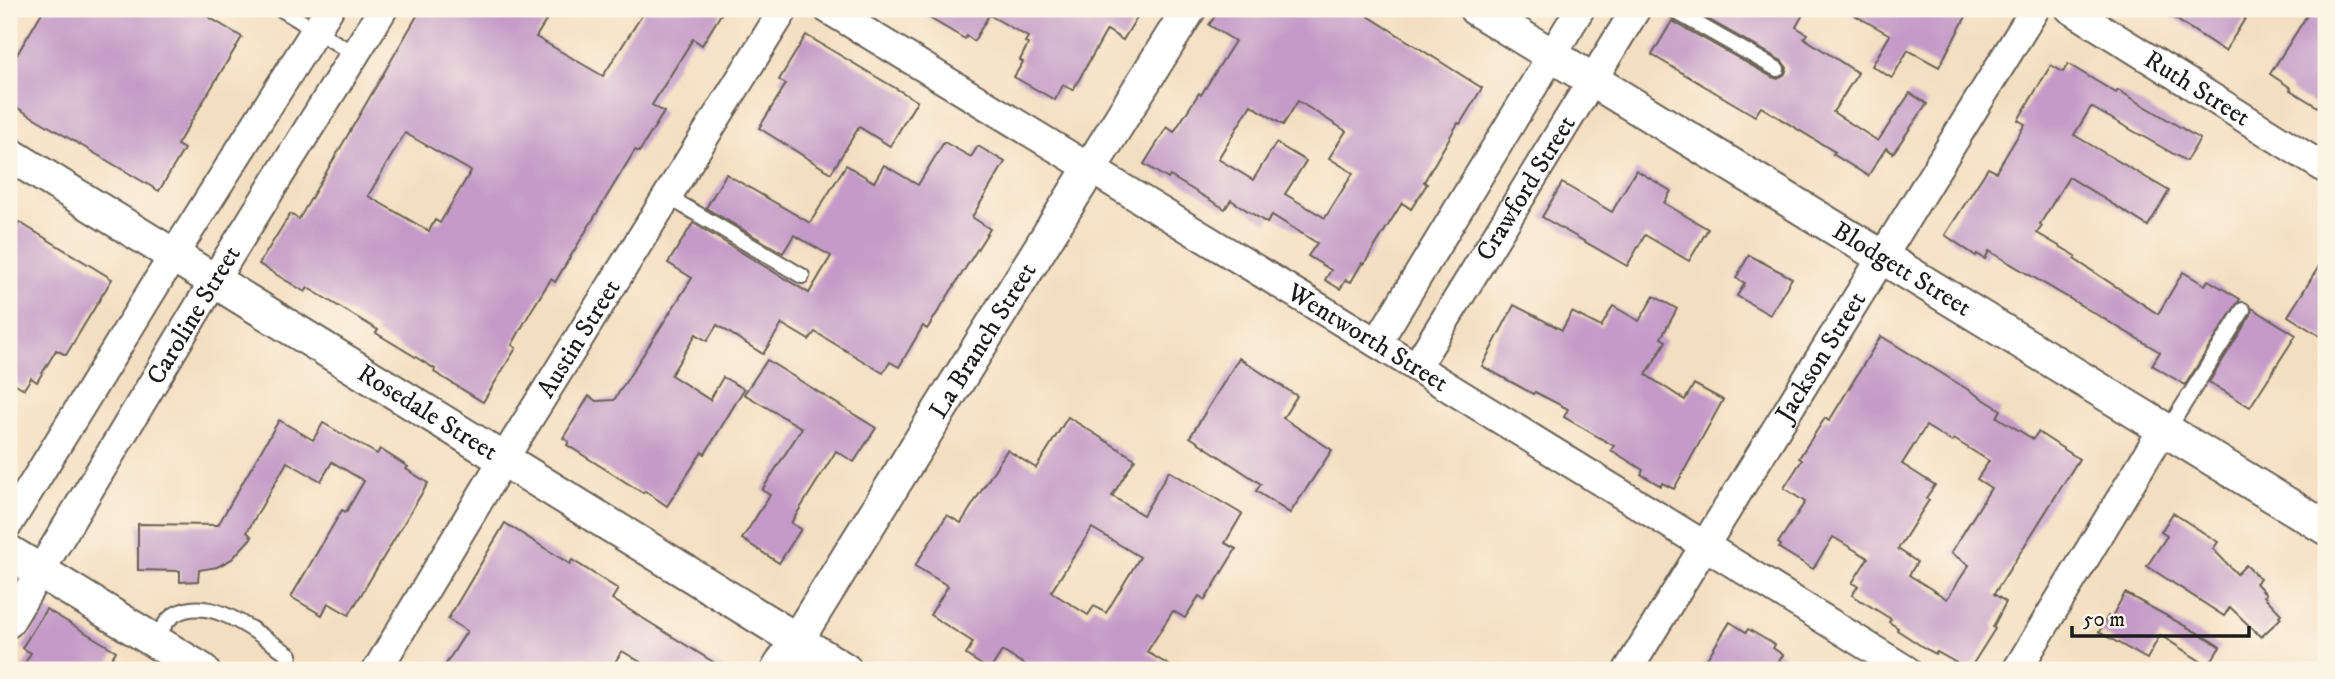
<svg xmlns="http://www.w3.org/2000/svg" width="2335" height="679" font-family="'IM FELL DW Pica',serif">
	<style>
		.building { fill: #c49bc8; fill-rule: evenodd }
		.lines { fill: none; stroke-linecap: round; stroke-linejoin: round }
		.service-casing { stroke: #686056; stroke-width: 18 }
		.minor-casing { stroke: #686056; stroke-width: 32 }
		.tertiary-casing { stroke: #686056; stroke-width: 37 }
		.service { stroke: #fff; stroke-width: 14 }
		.minor { stroke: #fff; stroke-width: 28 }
		.tertiary { stroke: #fff; stroke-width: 33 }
		.labels { text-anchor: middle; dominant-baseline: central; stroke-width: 7; stroke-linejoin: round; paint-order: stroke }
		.street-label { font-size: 26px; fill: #1c1c1c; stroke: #fcf5e5 }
	</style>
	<rect width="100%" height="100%" fill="#fcf5e5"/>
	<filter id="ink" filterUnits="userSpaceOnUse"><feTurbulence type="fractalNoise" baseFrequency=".0143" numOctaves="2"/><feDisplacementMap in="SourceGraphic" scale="14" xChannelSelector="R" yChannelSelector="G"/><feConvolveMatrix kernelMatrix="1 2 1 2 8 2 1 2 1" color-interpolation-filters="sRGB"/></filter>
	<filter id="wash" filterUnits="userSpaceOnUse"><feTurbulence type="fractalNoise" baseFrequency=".00686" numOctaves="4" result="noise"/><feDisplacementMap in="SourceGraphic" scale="28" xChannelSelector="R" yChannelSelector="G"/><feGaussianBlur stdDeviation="1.57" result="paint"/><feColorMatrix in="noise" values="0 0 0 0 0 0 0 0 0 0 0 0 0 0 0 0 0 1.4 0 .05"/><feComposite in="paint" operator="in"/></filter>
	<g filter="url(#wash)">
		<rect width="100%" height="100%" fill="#f4dec1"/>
		<g id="blocks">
			<g class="building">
				<path d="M44 9H195L242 37 177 145 184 149 159 191 9 103V68Z"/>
				<path d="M421 9H553L536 37 603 76 646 9H724L702 45 693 39 652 105 664 112 639 152 635 150 555 282 551 279 531 311 512 345 516 348 483 402 434 372 435 369 376 333 378 330 308 288 305 292 259 264 290 214 299 219ZM405 133 471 171 440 223 435 220 429 231 368 196Z"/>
				<path d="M914 9H1142L1123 40 1107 30 1073 90 1063 85 1055 100 1014 77 1023 62 1020 60 1028 44 1025 42 1028 37 989 15 974 41 967 36 965 39Z"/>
				<path d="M1220 9H1357L1482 88 1460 124 1458 123 1424 182 1427 184 1411 209 1402 203 1364 264 1362 263 1351 282 1346 280 1340 289 1325 280 1331 270 1308 256 1317 243 1272 215 1267 223 1231 200 1225 209 1170 176 1168 179 1144 164 1167 127 1174 132 1199 93 1201 95 1235 41 1209 25ZM1298 101 1346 131 1329 158 1353 173 1325 218 1285 194 1306 161 1276 143 1253 180 1218 159 1251 105 1283 125Z"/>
				<path d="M1690 9H1806L1796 27 1807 34 1804 38 1858 73 1833 112 1878 141 1910 93 1927 104 1893 153 1886 148 1868 176 1833 154 1835 152 1761 107 1755 116 1652 55 1672 21 1772 77 1778 79 1785 74 1787 68 1782 61Z"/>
				<path d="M1844 9H1970L1939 67 1908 50 1892 78 1872 66 1890 35Z"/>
				<path d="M2160 9H2251L2225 51Z"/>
				<path d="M2311 9 2326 19V112L2290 90 2291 88 2270 74Z"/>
				<path d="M806 35 917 101 890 146 859 127 831 173 759 128 786 84 779 80Z"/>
				<path d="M2068 64 2116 93 2118 90 2200 139 2186 161 2091 107 2074 135 2169 191 2148 226 2069 177 2040 224 2042 226 2037 233 2076 256 2074 259 2158 314 2183 272 2205 285 2208 280 2240 299 2185 385 2152 365 2160 352 1989 251 1985 259 1977 254 1976 256 1945 235 1988 168 1996 172 2025 124 2018 120 2051 65 2063 72Z"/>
				<path d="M944 142 971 157 978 146 1005 162 972 217 990 229 927 329 923 326 899 367 890 362 883 373 815 332 809 340 782 324 763 354 717 325 707 341 696 334 671 375 710 400 723 377 744 389 705 454 702 452 667 506 645 491 643 493 567 445 569 442 563 438 589 396 596 401 614 400 692 278 668 263 693 223 809 293 831 256 794 235 783 253 706 208 726 174 810 223 846 165 874 182 884 165 918 185Z"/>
				<path d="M1636 170 1671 191 1664 203 1708 229 1689 261 1645 235 1627 266 1542 217 1562 183 1612 212Z"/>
				<path d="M19 222 112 279 66 355 56 350 37 382 31 378 24 389 9 380V238Z"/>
				<path d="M1749 255 1792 278 1770 315 1737 296 1745 283 1736 278Z"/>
				<path d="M2326 255V340L2288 316Z"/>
				<path d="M1654 296 1677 309 1661 338 1666 341 1646 375 1685 400 1694 384 1723 400 1674 489 1662 483 1661 486 1641 474 1643 470 1611 450 1614 446 1564 417 1568 409 1535 392 1533 394 1482 366 1514 305 1562 330 1572 312 1601 327 1613 306 1639 321Z"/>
				<path d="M2252 308 2296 335 2250 407 2209 382 2251 315Z"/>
				<path d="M1881 336 2001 410 1997 417 2033 439 2038 432 2079 459 1994 594 2006 602 1993 627 1995 629 1969 670 1937 652 1936 654 1926 649 1897 630 1898 628 1889 622 1891 619 1852 595 1858 586 1852 583 1868 558 1833 537 1813 569 1779 548 1781 545 1778 543 1805 502 1784 488 1802 460 1799 458 1825 418 1829 421ZM1926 426 1952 442 1954 439 1989 461 1977 479 1991 488 1951 553 1969 565 1947 599 1909 575 1917 562 1898 549 1929 500 1926 498 1935 485 1902 464Z"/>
				<path d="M1239 358 1297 396 1283 418 1332 450 1290 513 1256 491 1261 484 1190 437Z"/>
				<path d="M767 360 876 428 854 462 836 451 791 523 801 529 779 563 742 539 770 495 762 490 802 428 744 394Z"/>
				<path d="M1068 417 1135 459 1112 496 1143 515 1169 471 1242 514 1225 543 1236 549 1205 600 1199 596 1185 618 1173 611 1147 652 1177 670H1034L1002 651 990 670 966 655 973 642 930 615 948 586 915 566 947 515 961 523 1007 450 1036 468ZM1092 528 1140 557 1106 613 1094 606 1088 615 1051 592Z"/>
				<path d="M279 420 313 440 323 423 377 454 380 449 408 467 406 469 428 483 349 615 328 603 322 615 291 597 342 510 346 512 364 481 332 462 321 481 287 462 247 532 252 537 232 559 217 567 199 570 198 581 180 582V571L138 570V524L218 525Z"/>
				<path d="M2173 513 2218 542 2213 549 2237 574 2246 565 2260 579 2256 583 2266 594 2264 596 2281 614 2279 616 2281 618 2261 637 2230 607 2224 616 2147 566 2167 536 2161 532Z"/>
				<path d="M505 523 570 564 572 560 618 589 612 599 726 670H654L622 651 610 670H442L467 631 448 619Z"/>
				<path d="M2125 593 2209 639 2220 647 2208 666 2160 635 2147 659 2099 632 2108 616 2111 618Z"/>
				<path d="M46 609 116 651 105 670H21L31 653 22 648Z"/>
				<path d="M1730 622 1746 632 1748 629 1775 645 1773 648 1783 655 1773 670H1700Z"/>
			</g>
		</g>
	</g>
	<g filter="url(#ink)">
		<use href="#blocks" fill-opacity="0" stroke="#686056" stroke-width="2"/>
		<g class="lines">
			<defs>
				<g id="service">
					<path d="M281 9 354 54"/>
					<path d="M1671 9 1777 69"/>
					<path d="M667 196 802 276"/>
					<path d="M2167 431 2243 310"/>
					<path d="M154 641C159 633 166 620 174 615 211 592 260 636 290 655"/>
				</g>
				<g id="minor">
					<path id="s1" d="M828 9 1377 343 1906 670"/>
					<path id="s2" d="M2070 9 2326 169"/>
					<path d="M1377 343 1580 9"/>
					<path id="s3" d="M1416 367 1636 9"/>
					<path d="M9 523 173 256 329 9"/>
					<path id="s4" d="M9 623 226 261 383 9"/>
					<path id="s5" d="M377 670 503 460 784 9"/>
					<path id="s6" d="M1628 670 2035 9"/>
					<path d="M2017 670 2163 429"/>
				</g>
				<g id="tertiary">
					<path id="s7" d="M1476 9 2326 528"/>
					<path id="s8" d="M9 154 845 670"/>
					<path d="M9 552 202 670"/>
					<path id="s9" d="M778 670 1189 9"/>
				</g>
			</defs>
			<use href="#service" class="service-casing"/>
			<use href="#minor" class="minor-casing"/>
			<use href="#tertiary" class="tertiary-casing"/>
			<use href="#service" class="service"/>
			<use href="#minor" class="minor"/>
			<use href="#tertiary" class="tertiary"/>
		</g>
	</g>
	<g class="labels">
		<g class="street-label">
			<text stroke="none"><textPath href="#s2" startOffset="150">Ruth Street</textPath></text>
			<text stroke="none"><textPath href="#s3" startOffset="210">Crawford Street</textPath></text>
			<text stroke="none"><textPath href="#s7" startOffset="499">Blodgett Street</textPath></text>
			<text stroke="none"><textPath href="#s4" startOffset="359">Caroline Street</textPath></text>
			<text stroke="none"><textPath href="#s1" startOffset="632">Wentworth Street</textPath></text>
			<text stroke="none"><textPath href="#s5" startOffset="388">Austin Street</textPath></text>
			<text stroke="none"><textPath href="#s9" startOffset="388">La Branch Street</textPath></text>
			<text stroke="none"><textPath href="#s6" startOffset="368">Jackson Street</textPath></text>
			<text stroke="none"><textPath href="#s8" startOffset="492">Rosedale Street</textPath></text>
		</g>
	</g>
	<rect width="2335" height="679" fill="none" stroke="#fcf5e5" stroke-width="35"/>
	<path d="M2072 626v10h177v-10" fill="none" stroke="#1c1c1c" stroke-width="3.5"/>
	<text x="2083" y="626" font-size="21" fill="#1c1c1c" stroke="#fcf5e5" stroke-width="5" paint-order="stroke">50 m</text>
</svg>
